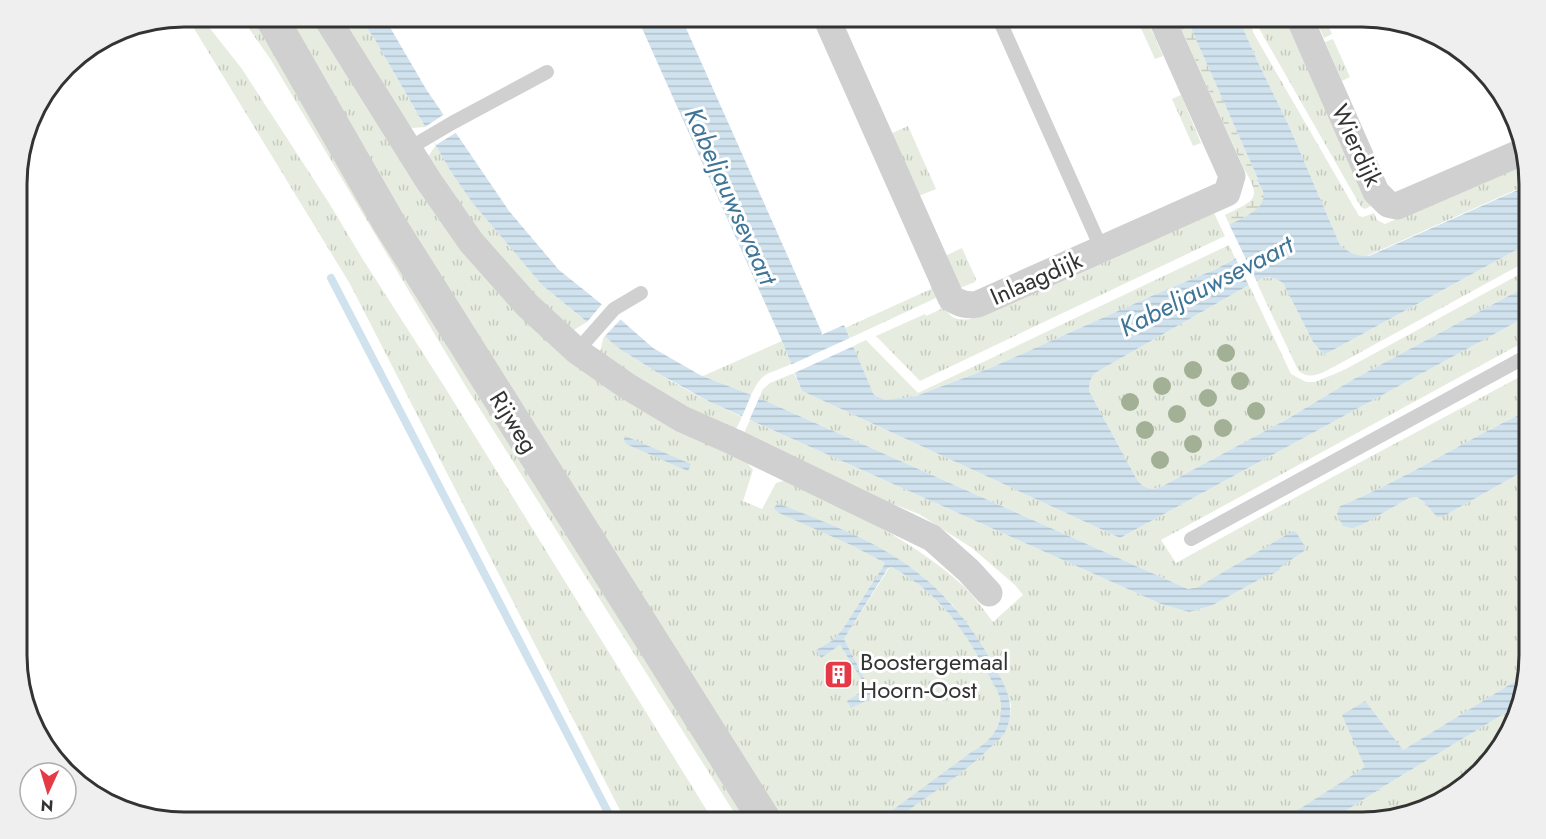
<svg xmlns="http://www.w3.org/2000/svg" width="1546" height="839" font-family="Jost,sans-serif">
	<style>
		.grass { fill: url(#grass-tufts); fill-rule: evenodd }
		.wetland { fill: url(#wetland-marsh) }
		.water { fill: url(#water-rules) }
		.pier { fill: #fff }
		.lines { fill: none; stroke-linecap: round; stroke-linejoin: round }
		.stream { stroke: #cfe2ee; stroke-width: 8 }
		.service { stroke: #d0d0d0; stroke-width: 14 }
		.minor { stroke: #d0d0d0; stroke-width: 27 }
		.tertiary { stroke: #d0d0d0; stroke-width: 33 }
		.tree { fill: #a2b095 }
		.labels { text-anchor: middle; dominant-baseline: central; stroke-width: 6; stroke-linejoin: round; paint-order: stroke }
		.street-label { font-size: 24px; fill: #333; stroke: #fff }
		.poi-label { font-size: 24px; fill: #333; stroke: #fff; text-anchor: start }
		.water-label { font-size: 26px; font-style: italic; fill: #3f7597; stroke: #fff }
		.rim { fill: none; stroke: #333; stroke-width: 3 }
	</style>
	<defs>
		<pattern id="grass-tufts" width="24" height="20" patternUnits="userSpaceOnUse" patternTransform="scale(1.5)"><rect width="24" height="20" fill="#e6ecdf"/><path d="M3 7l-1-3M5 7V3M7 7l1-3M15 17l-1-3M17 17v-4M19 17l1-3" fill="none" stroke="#c6cbc0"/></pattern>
		<pattern id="wetland-marsh" width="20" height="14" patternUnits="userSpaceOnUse" patternTransform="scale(1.5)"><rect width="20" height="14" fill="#e6ecdf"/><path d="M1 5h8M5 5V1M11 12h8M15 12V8" fill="none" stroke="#c6cbc0"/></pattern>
		<pattern id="water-rules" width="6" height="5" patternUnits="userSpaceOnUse" patternTransform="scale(1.5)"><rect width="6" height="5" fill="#cfe2ee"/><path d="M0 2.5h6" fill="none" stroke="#b2c2cd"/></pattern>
	</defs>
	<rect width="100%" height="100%" fill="#fff"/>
	<g class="grass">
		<path d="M187 17H201L242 69 329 203 362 258 444 386 714 822H626L350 284Z"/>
		<path d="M241 17H253C408 291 580 555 747 822H740L468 390 271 60Z"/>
		<path d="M284 17H316L470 254 744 459 753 470 743 501 762 509 776 483 786 480C846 510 910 538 960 583 973 594 983 609 993 622L1023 595 1015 585 972 548 919 514 827 479 743 435 750 420 1161 604 1189 612 1211 606 1269 573 1271 575 1280 570 1188 589 759 398 763 389 770 383 794 373 802 391 1120 538 1529 315V339L1161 540 1176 563 1340 473 1529 372V410C1465 440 1406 479 1340 506L1353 528 1362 525 1409 498 1417 497 1425 503 1437 516H1444L1529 468V666L1527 674 1403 750 1375 761 1279 822H778L503 385ZM862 540 900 560 923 577 952 604 986 652 1011 704C1012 732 995 743 977 760L973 751C990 742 1002 727 1001 707 1001 694 993 683 987 673 972 644 954 616 930 594 918 583 905 575 892 567L889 568 844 639 874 697 840 645 821 657 816 650 833 640 842 630 884 565 885 563 849 544Z"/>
		<path d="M338 17H359L374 38 425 127 413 128 407 126Z"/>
		<path d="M1238 17H1247L1254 34 1359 216 1363 217 1374 213 1377 220 1385 224 1525 162 1529 173V184L1367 256C1355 256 1348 253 1340 245L1289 126 1257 60Z"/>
		<path d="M1254 17H1287L1371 206 1365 209 1361 207 1260 30Z"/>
		<path d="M1314 17H1324L1332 34 1324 38Z"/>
		<path d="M1147 20 1163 56 1155 59 1139 24Z"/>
		<path d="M1333 39 1350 77 1342 81 1325 42Z"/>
		<path d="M1181 95 1201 143 1193 146 1172 99Z"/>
		<path d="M908 126 936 189 916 197 888 135Z"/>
		<path d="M436 145 450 170 495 229 542 285 587 322 574 330 502 265 429 161V155Z"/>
		<path d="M1213 211 1225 236 920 381 876 336 925 314 926 316 941 309 940 306 944 305C950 318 955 321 970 319Z"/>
		<path d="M1529 243V260L1339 364C1326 370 1311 383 1298 370L1256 281C1267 276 1273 276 1283 283L1313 342 1324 355Z"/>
		<path d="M1229 245 1235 258 1216 269 1156 294 990 368 916 396 888 401 876 396 871 390 853 346 866 340 918 393Z"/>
		<path d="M962 248 976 279 975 282 960 288 943 257Z"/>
		<path d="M1529 269V285L1352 380 1289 418 1159 488C1149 490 1142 487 1136 478L1089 391C1089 384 1090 379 1095 373L1249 285 1291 374 1306 382H1315L1344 370Z"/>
		<path d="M935 284 940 296 850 338 845 328 931 289V286Z"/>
		<path d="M604 336C646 369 693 395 742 417L735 431 671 403 600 351Z"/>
		<path d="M782 341 791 364C768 375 763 370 751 395L703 376Z"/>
		<path d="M1517 706 1507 738 1446 800 1373 822H1328L1391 782Z"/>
	</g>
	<path class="wetland" d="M1176 17H1186L1258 179 1256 180 1258 184 1260 183 1273 208 1243 254 1225 215C1255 200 1263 200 1243 167Z"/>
	<g class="water">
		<path d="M359 17H384L426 89 509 211 559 270 620 319 653 348 700 375 759 398 1188 589 1198 587 1293 531 1296 532 1305 547 1304 551 1279 568 1280 570 1271 575 1269 574 1211 606 1189 612 1161 604 710 402 661 375 620 349 542 285 472 202 450 170 374 38Z"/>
		<path d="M637 17H681L822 333 821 335 844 325 873 393 876 396 886 400 916 396 990 368 1156 294 1216 269 1243 254 1229 225C1242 218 1273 207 1261 187 1260 184 1258 183 1256 180L1258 179 1186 17H1238L1257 60 1289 126 1340 245C1349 253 1356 256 1369 256L1529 185V243L1324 355 1313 342 1283 283C1269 273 1263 278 1249 285L1095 373C1090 379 1089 384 1089 391L1136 478C1142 487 1149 490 1159 488L1289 418 1352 380 1529 285V315L1120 538 802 391 782 341Z"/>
		<path d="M1529 410V468L1444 516 1437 517 1425 503 1417 497 1409 498 1362 525 1353 528 1343 526 1337 514 1340 506C1406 479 1465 440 1529 410Z"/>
		<path d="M625 436 691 464 688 471 626 444 624 439Z"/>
		<path d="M777 503C817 519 864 536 900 560 940 586 970 622 993 664 1005 686 1018 706 1005 732 1002 738 995 743 990 748 964 773 932 793 903 814L890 820V812L973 751C990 742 1002 727 1001 707 1001 694 993 683 987 673 972 644 954 616 930 594 918 583 905 575 892 567L888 568 844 639 874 697 851 708 847 701 867 688 840 645 821 658 816 650 833 640 842 630 884 565 885 563 849 544 779 513 774 509Z"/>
		<path d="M1527 674 1517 706 1391 782 1328 822H1279L1365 767 1342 715 1365 701 1403 750Z"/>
	</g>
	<g class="pier">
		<path d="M446 113 457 132 436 145 425 127Z"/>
		<path d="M1228 222 1258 284 1250 288 1234 255 1239 252 1226 226Z"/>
		<path d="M602 300 623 317 604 337 587 322 602 304Z"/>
		<path d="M852 337 856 345 792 374 788 366Z"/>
		<path d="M752 393 760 396 748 423 741 419Z"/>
	</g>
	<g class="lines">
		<path class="stream" d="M331 278 613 822"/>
		<g class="service">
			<path d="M998 17 1102 250"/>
			<path d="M408 149 452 123 547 72"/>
			<path d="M577 351 614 309 641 293"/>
			<path d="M1191 539 1529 355"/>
		</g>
		<g class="minor">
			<path d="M326 17 428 180 471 242 527 305 577 351 627 386 682 419 734 442 932 538 969 571 989 593"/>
			<path d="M826 17 951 298C960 304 967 306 978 304L1227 193 1232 176 1161 17"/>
			<path d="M1299 17 1376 192 1388 204 1397 206 1522 152"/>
		</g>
		<path class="tertiary" d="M271 17 389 223 766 822"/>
	</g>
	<g class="tree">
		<circle cx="1226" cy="353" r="9"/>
		<circle cx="1193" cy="370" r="9"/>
		<circle cx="1240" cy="381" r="9"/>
		<circle cx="1162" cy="386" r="9"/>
		<circle cx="1208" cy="398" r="9"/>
		<circle cx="1130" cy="402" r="9"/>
		<circle cx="1256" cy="411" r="9"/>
		<circle cx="1177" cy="414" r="9"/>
		<circle cx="1223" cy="428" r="9"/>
		<circle cx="1145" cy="430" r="9"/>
		<circle cx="1193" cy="444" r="9"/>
		<circle cx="1160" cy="460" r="9"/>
	</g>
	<defs>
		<symbol id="building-square" viewBox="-11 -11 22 22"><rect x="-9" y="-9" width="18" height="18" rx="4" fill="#e63946" stroke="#fff"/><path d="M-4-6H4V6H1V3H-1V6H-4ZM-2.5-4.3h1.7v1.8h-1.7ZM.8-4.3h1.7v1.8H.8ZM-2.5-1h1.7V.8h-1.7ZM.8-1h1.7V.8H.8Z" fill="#fff"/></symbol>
	</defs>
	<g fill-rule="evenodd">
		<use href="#building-square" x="822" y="658" width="33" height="33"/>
	</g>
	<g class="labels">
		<g class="street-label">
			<text transform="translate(1357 145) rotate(65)">Wierdijk</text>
			<text transform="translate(1036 278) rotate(-24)">Inlaagdijk</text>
			<text transform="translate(514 422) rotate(58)">Rijweg</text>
		</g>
		<g class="poi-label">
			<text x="860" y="661">Boostergemaal<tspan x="860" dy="28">Hoorn-Oost</tspan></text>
		</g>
		<g class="water-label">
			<text transform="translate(731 196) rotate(66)">Kabeljauwsevaart</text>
			<text transform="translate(1206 286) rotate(-27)">Kabeljauwsevaart</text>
		</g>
	</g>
	<path d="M0 0H1546V839H0ZM184 27H1362A157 157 0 0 1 1519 184V655A157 157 0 0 1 1362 812H184A157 157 0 0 1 27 655V184A157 157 0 0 1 184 27Z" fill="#efefef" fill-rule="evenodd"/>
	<path class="rim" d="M184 27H1362A157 157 0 0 1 1519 184V655A157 157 0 0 1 1362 812H184A157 157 0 0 1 27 655V184A157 157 0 0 1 184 27Z"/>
	<g transform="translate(48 791) rotate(184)"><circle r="28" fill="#ffffff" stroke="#adadad" stroke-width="1.5"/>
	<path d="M0-4.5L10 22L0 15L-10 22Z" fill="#e63946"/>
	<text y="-9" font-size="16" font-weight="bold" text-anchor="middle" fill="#333333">N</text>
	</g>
</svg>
